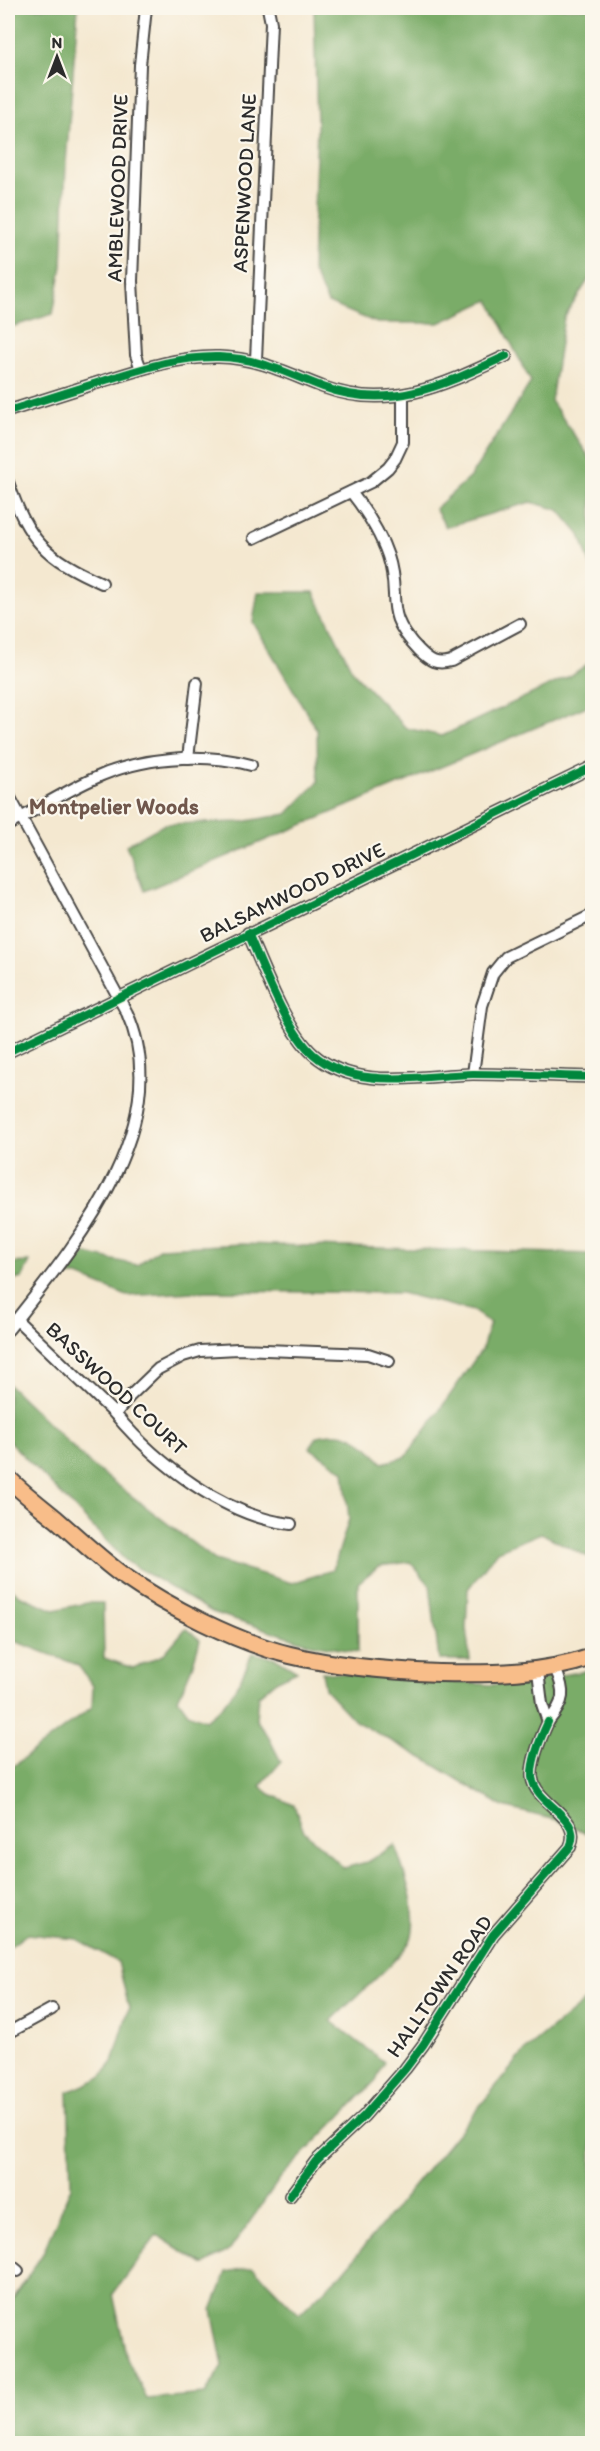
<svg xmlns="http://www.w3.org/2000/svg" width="600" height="2451" font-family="Itim,sans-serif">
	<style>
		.forest { fill: #7aac68; stroke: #526c4a; stroke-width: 1.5 }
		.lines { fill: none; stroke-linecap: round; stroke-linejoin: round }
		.minor-casing { stroke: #494744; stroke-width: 14 }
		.primary-casing { stroke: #494744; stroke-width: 20 }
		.minor { stroke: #fff; stroke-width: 10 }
		.primary { stroke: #f8bd89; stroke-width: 16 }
		.cycleway-casing { stroke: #fbf7ec; stroke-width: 11 }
		.cycleway { stroke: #00873e; stroke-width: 8 }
		.labels { text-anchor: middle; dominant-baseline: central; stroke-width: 4.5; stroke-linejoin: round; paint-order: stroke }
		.street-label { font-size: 21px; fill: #2b2b2b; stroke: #fbf7ec }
		.neighbourhood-label { font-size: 22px; font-weight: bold; fill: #70574c; stroke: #fbf7ec }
	</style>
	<rect width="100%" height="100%" fill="#fbf7ec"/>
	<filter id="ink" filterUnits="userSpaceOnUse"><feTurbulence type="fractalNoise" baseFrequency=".0167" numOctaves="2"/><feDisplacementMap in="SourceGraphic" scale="12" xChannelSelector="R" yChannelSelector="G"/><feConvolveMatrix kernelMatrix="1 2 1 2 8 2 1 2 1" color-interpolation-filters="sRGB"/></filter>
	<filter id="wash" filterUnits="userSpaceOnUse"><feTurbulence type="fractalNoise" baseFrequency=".008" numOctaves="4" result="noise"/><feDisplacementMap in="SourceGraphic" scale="24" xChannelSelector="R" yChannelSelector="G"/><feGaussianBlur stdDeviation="1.35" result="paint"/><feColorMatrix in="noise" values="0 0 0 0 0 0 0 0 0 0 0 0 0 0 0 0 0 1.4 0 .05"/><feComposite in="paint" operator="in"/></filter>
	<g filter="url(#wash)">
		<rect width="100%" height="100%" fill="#f4e8d0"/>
		<g class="forest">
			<path d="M8 8H78L66 163 62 266 53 314 8 328Z"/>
			<path d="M314 8H592V274L564 318 551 401 592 461V570L580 535 559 510 531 502 446 527 435 509 470 477 531 382 489 300 439 323H377L328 303 312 270 317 127Z"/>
			<path d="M258 592H314L353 672 406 728 442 736 570 676 592 661V704L144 891 126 845 165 824 241 822 287 814 318 782 317 730 253 622Z"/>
			<path d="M242 1244 592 1254V1559L541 1533 497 1551 468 1589 466 1628 470 1660H439L430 1585 410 1562 379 1566 358 1583V1652L311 1644 212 1612 126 1561 8 1440V1384L90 1464 215 1560 292 1583 333 1570 349 1519 344 1471 310 1448 317 1436C352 1429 360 1439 383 1463L405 1457 423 1434 482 1349 490 1323 473 1311 401 1293 209 1291 127 1296 78 1276H66L85 1254 137 1265 160 1248Z"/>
			<path d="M30 1262 22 1278 8 1281V1263Z"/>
			<path d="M8 1585 19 1595 54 1610 87 1603H103L104 1658 133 1668 163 1655 186 1628 200 1640 192 1667 178 1699 188 1713 205 1720C228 1706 243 1677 252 1653L276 1658 297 1671 276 1681 258 1696 256 1719 269 1738 281 1762 260 1786 270 1794 294 1805 304 1831 344 1868 367 1862 395 1845C403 1870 420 1912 411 1939 405 1955 346 2005 331 2021L384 2062 376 2080 281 2177 230 2250 204 2265 157 2235 113 2294 127 2359 147 2399 205 2394 223 2366 212 2310 227 2272 253 2267 299 2314 343 2272 525 2051 592 1995V2443H8V2307L42 2255 71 2187 68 2092 100 2078 113 2062 129 2008 118 1962 77 1939 27 1934 8 1948V1770L92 1707 93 1686 78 1665 17 1642 8 1641Z"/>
			<path d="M592 1668V1836L556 1820 503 1807 426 1760 355 1721 325 1689 322 1672 492 1685 581 1672Z"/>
		</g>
	</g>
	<g filter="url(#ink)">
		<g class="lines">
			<defs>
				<g id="minor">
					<path d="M256 360 271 23 268 8"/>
					<path d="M141 369 136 355 132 281 140 65 146 8"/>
					<path d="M8 411C39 401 71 391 103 381 141 369 179 356 219 357 259 358 286 373 323 387 391 412 446 384 506 356"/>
					<path d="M8 482C28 540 45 558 102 583"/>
					<path d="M351 492C366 511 380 532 388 556 402 598 381 611 419 650 430 661 436 665 451 661L520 624"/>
					<path d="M254 538 371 482 388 468 395 459 403 442V395"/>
					<path d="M188 758 197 683"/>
					<path d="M8 794 127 1013C178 1125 73 1248 8 1330"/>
					<path d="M8 825C36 810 64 792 93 779 140 757 201 752 251 765"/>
					<path d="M248 933C263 967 286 1030 313 1054 356 1092 422 1075 473 1074 513 1074 553 1076 592 1077"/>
					<path d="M8 1052 592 767"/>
					<path d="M473 1074 482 1006 493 973 506 957 592 915"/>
					<path d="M16 1319 115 1414C157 1464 226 1517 291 1524"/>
					<path d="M115 1414 129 1397 158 1369 183 1356 200 1351 238 1349 368 1354 389 1361"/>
					<path d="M538 1671 542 1704 548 1722C565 1702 566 1692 555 1668"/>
					<path d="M8 2033 52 2009"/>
					<path d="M290 2196 316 2161 364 2116 405 2069 423 2045 493 1935 570 1847C584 1816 535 1805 532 1777 531 1760 541 1737 548 1722"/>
					<path d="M8 2263 18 2271"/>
				</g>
				<path id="primary" d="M8 1478C23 1493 39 1505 56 1519 78 1538 99 1558 122 1575 168 1607 236 1642 290 1655 339 1667 389 1671 439 1673 492 1674 543 1674 592 1657"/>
			</defs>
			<use href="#minor" class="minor-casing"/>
			<use href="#primary" class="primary-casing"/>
			<use href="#minor" class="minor"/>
			<use href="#primary" class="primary"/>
			<defs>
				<g id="cycleway">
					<path d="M8 411C39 401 71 391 103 381 141 369 179 356 219 357 259 358 286 373 323 387 391 412 446 384 506 356"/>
					<path d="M248 933C263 967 286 1030 313 1054 356 1092 422 1075 473 1074 513 1074 553 1076 592 1077"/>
					<path d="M8 1052 592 767"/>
					<path d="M290 2196 316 2161 364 2116 405 2069 423 2045 493 1935 570 1847C584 1816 535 1805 532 1777 531 1760 541 1737 548 1722"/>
				</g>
			</defs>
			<use href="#cycleway" class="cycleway-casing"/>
			<use href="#cycleway" class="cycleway"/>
		</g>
	</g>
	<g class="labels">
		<g class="street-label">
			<text transform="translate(244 183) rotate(-87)">ASPENWOOD LANE</text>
			<text transform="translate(117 188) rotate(-88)">AMBLEWOOD DRIVE</text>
			<text transform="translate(292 892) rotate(-26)">BALSAMWOOD DRIVE</text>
			<text transform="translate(117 1388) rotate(43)">BASSWOOD COURT</text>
			<text transform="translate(439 1986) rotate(-55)">HALLTOWN ROAD</text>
		</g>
		<g class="neighbourhood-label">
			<text x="114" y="806">Montpelier Woods</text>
		</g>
	</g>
	<rect width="600" height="2451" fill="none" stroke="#fbf7ec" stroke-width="30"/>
	<g transform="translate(57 57)" stroke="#fbf7ec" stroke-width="4.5" paint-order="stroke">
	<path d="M0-4.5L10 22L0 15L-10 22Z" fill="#2b2b2b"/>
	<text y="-9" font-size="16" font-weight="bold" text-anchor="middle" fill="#2b2b2b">N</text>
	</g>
</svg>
